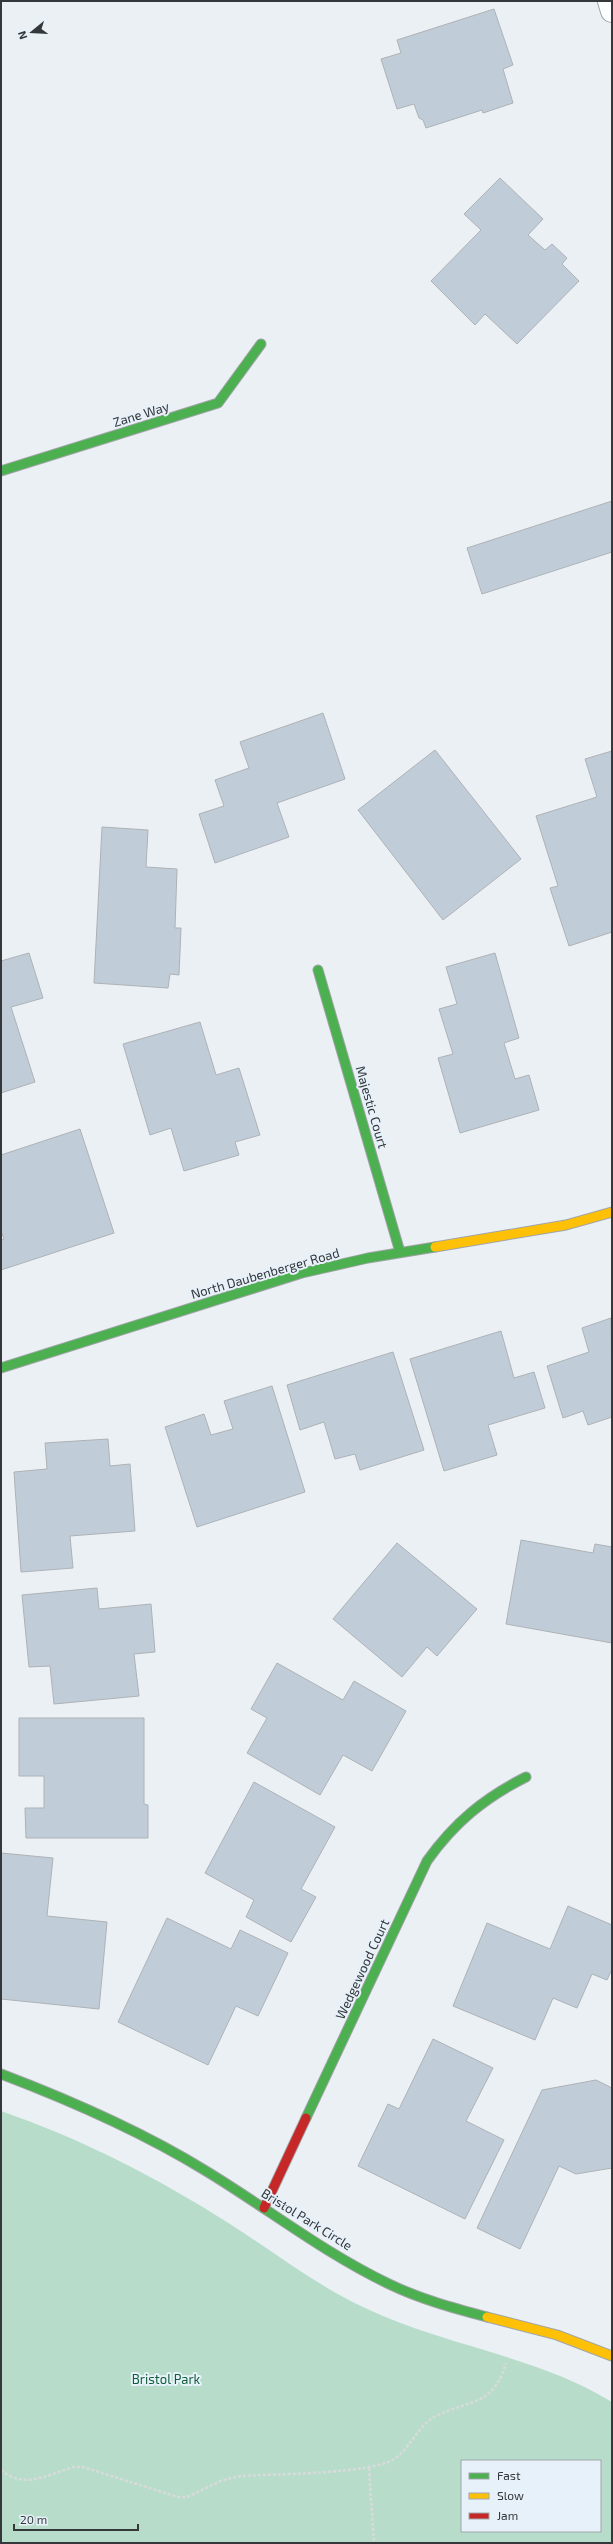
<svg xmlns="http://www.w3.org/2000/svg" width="613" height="2544" font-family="'Exo 2',sans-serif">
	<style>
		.green { fill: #b7ddca; fill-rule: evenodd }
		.building { fill: #c0cdd8; stroke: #aeb2b6 }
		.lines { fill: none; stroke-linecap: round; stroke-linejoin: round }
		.street-casing { stroke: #a0a4a7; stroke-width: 24 }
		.fast-casing { stroke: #a0a4a7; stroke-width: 11 }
		.slow-casing { stroke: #a0a4a7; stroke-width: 11 }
		.jam-casing { stroke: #a0a4a7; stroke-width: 11 }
		.path { stroke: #d8dadb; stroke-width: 2.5; stroke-dasharray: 3 2; stroke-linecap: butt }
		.street { stroke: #fcfdfe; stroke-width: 22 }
		.fast { stroke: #4caf50; stroke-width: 9 }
		.slow { stroke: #ffc107; stroke-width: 9 }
		.jam { stroke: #c62828; stroke-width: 9 }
		.labels { text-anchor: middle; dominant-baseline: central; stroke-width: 4; stroke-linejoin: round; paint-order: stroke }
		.street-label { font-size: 13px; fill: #34383b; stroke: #e7f1f9 }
		.park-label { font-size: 13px; fill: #0f5d39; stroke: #e7f1f9 }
	</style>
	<rect width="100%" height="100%" fill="#ebf0f5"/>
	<path class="green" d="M1 2111C82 2139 158 2178 230 2224 274 2252 316 2285 363 2307 443 2346 536 2355 612 2402V2543H1ZM462 2461H600V2531H462Z"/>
	<g class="building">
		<path d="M494 9 513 65 503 69 513 103 483 113 482 110 426 128 423 120 419 118 414 104 397 109 381 59 401 53 397 40Z"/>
		<path d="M500 178 543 219 528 235 545 250 552 244 567 258 562 264 579 281 517 344 485 314 475 325 431 281 481 230 464 214Z"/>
		<path d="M612 501V552L482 594 467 548Z"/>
		<path d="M323 713 345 779 277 803 289 837 215 863 199 814 224 806 215 780 249 768 240 742Z"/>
		<path d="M435 750 521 859 443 920 358 810Z"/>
		<path d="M612 751V932L569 946 550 888 558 886 536 816 597 797 585 759Z"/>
		<path d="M102 827 148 830 146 867 177 869 175 928H181L179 975 170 974 168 988 94 983Z"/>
		<path d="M29 953 43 998 11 1007 35 1082 1 1093V961Z"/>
		<path d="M495 953 519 1038 504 1043 515 1079 529 1075 539 1110 460 1133 438 1058 453 1054 439 1009 457 1004 446 967Z"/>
		<path d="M200 1022 216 1075 239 1068 260 1135 235 1142 239 1155 184 1171 171 1128 150 1135 123 1044Z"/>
		<path d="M80 1129 114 1233 1 1270V1240L4 1239 1 1231V1155Z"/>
		<path d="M611 1318 612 1417 588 1425 583 1411 563 1418 547 1366 589 1352 582 1328Z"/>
		<path d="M501 1331 514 1378 534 1372 545 1408 488 1425 497 1455 444 1471 410 1359Z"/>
		<path d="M393 1352 424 1450 360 1470 355 1454 335 1459 324 1422 300 1430 287 1385Z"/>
		<path d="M272 1386 305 1492 197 1527 165 1427 204 1414 211 1435 233 1429 224 1401Z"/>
		<path d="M108 1439 110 1466 130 1464 135 1531 70 1536 73 1568 21 1572 14 1472 47 1469 45 1443Z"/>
		<path d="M521 1540 593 1553 595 1544 612 1547V1643L506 1624Z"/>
		<path d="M397 1543 477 1609 437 1656 427 1647 402 1677 333 1619Z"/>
		<path d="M97 1588 99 1609 151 1604 155 1652 134 1654 139 1696 54 1704 50 1666 29 1667 22 1595Z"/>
		<path d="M277 1663 343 1700 354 1681 406 1711 372 1771 343 1755 320 1795 247 1753 267 1718 251 1709Z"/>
		<path d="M19 1718H144V1804L148 1805V1838H26L25 1808H44V1776H19Z"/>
		<path d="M254 1782 335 1827 301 1889 316 1897 291 1942 246 1917 254 1900 205 1873Z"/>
		<path d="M1 1853 53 1858 47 1916 107 1922 99 2009 1 1999Z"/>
		<path d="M568 1906 612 1925V1969L607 1980 592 1974 577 2008 553 1998 535 2040 453 2006 487 1923 550 1949Z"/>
		<path d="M167 1918 231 1949 240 1930 288 1953 258 2016 236 2006 208 2065 118 2022Z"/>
		<path d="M433 2039 493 2068 466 2121 504 2140 465 2219 358 2166 388 2104 399 2109Z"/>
		<path d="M596 2080 612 2088V2168L576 2174 559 2166 520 2249 477 2228 542 2090Z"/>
	</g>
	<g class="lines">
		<defs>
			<path id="street" d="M609 1 612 11"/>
			<g id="fast">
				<path d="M1 471 218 403 261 344"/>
				<path d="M318 970 400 1252"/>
				<path d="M1 1368 302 1273 368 1258 435 1247"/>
				<path d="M1 2074C72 2101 141 2131 206 2171 267 2208 324 2253 389 2284 420 2299 453 2308 487 2317"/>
				<path d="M306 2118 427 1861C454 1823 484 1798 526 1777"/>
			</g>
			<g id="slow">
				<path d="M435 1247 566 1225 612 1212"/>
				<path d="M487 2317 557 2335 612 2356"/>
			</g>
			<path id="jam" d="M264 2208 306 2118"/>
		</defs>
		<use href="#street" class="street-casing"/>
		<use href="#fast" class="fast-casing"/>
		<use href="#slow" class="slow-casing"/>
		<use href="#jam" class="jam-casing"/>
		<g class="path">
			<path d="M369 2468 374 2543"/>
			<path d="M1 2470C25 2490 48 2474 74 2467H83L178 2497H187L223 2480 241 2476C272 2474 372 2474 394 2459 411 2448 417 2426 436 2416 470 2399 493 2407 506 2363"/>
		</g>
		<use href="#street" class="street"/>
		<use href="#fast" class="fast"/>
		<use href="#slow" class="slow"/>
		<use href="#jam" class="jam"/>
	</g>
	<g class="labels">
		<g class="street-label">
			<text transform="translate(141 414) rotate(-17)">Zane Way</text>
			<text transform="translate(372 1107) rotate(74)">Majestic Court</text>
			<text transform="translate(265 1273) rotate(-16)">North Daubenberger Road</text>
			<text transform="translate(362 1969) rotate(-65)">Wedgewood Court</text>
			<text transform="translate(307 2219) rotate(32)">Bristol Park Circle</text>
		</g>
		<g class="park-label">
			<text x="166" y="2379">Bristol Park</text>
		</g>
	</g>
	<rect width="613" height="2544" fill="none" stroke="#34383b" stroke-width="4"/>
	<rect x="461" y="2460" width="140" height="72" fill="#e7f1f9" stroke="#9fa7ad"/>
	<rect x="469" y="2473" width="20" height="6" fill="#4caf50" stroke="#9fa7ad"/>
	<text x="497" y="2480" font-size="12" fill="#34383b">Fast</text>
	<rect x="469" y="2493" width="20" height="6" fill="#ffc107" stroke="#9fa7ad"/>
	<text x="497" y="2500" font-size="12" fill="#34383b">Slow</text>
	<rect x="469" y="2513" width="20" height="6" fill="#c62828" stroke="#9fa7ad"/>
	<text x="497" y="2520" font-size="12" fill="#34383b">Jam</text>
	<g transform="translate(32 32) rotate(252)" stroke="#e7f1f9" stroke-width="3" paint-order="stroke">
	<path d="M0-3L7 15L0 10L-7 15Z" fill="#34383b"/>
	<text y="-6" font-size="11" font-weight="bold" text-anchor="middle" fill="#34383b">N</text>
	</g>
	<path d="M14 2524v6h124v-6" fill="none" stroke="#34383b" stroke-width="2"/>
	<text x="20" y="2524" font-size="12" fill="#34383b" stroke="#e7f1f9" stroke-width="3" paint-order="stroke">20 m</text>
</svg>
